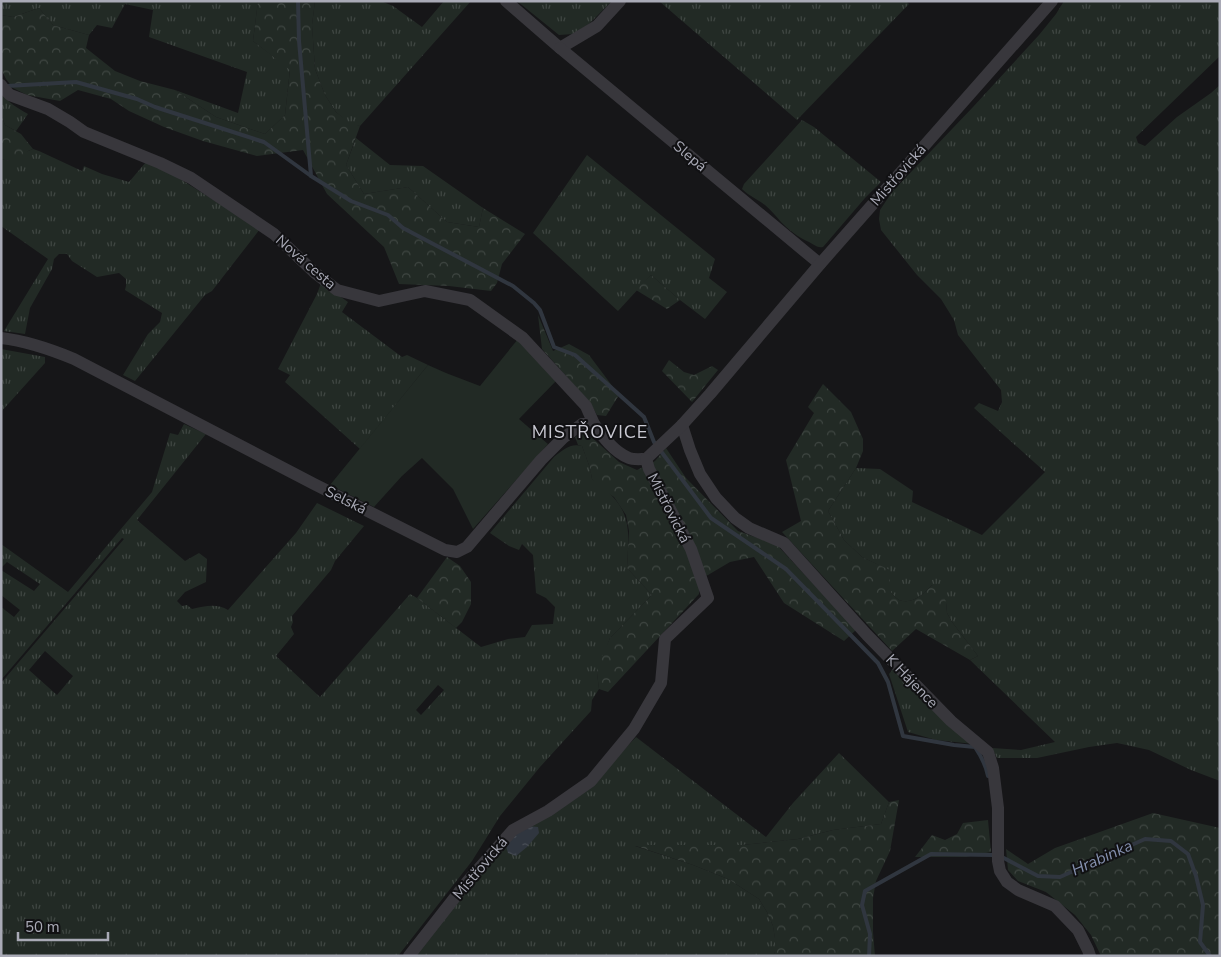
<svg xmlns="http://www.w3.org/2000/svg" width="1221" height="957" font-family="'Nunito Sans',sans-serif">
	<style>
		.grass { fill: url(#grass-tufts); fill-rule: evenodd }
		.forest { fill: url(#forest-crowns) }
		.garden { fill: #222a25 }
		.water { fill: url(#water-ripples) }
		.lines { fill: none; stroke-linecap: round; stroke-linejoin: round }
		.stream { stroke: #30363f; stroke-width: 4 }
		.street { stroke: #38373c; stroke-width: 12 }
		.labels { text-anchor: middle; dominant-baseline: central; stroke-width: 4; stroke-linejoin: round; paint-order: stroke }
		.street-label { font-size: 15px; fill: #a9aab6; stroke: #111113 }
		.water-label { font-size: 16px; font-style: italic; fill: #8490ae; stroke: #111113 }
		.quarter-label { font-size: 18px; letter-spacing: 1px; fill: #cacad3; stroke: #111113 }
	</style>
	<defs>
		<pattern id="grass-tufts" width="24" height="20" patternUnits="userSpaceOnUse" patternTransform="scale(1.25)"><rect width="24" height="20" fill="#222a25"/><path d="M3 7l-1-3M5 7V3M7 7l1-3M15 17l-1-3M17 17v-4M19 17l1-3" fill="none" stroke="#3f4642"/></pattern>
		<pattern id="forest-crowns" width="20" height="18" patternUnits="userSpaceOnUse" patternTransform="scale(1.25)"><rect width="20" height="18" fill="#222a25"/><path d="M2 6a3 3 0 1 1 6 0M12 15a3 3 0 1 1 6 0" fill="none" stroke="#3f4642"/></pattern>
		<pattern id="water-ripples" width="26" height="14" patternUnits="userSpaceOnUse" patternTransform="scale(1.25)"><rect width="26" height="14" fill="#30363f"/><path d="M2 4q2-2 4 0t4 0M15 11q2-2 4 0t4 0" fill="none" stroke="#4b5058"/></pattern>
	</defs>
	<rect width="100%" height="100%" fill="#161618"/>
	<g class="grass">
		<path d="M1 1H258L253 41 290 69 285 115 265 134 216 117 175 90 238 113 247 72 149 37 153 10 125 4 112 28 97 25 89 35 53 25 39 8 13 17 1 15Z"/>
		<path d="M315 1H381L393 6 422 27 444 1H471L360 126 350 124 336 112 325 95 315 69 312 25Z"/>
		<path d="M517 1H612L589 24 573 34 559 35Z"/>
		<path d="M659 1H906L909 4 797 120Z"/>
		<path d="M1064 1H1220V56L1136 137 1138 143 1145 146 1177 117 1211 93 1220 85V781L1191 770 1149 750 1117 743 1089 747 1037 758H997L992 748 1021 750 1055 742 970 660 978 656 952 622 947 613 946 602 932 585C923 594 913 605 899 600 896 598 892 594 890 591L889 570 862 557 844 540 828 511 856 468 880 469 913 491 912 502 982 535 1045 472 974 408 979 403 998 411 1002 402 1001 390 958 335 954 320 941 299 917 275 881 230 879 219 880 210 892 192 973 107 1039 35 1056 14Z"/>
		<path d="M1 93C9 103 17 108 28 114L16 131 5 125 1 114Z"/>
		<path d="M802 120 814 127 881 182 865 198 823 247C817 248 815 245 809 242 799 238 789 230 781 222 776 216 771 210 765 205 757 199 749 196 742 189L744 184Z"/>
		<path d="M356 138 390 165 423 166 483 208 479 227 447 222 408 187 364 194 346 165Z"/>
		<path d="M33 149 39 151 82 171 84 166 102 174 129 182 146 162 172 174 260 229 212 291 205 295 135 381 123 375 148 334 160 322 162 313 125 290 126 286V279L119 273 97 277 72 261 67 254H59L54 259 52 269 30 308 25 334 4 331 48 259 1 226V159L9 161 28 151Z"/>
		<path d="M587 155 715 259 709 278 727 292 705 319 680 300 651 275 618 311 533 233Z"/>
		<path d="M321 283 348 302 342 312 402 357 407 355 428 365 360 449 285 382 290 375 278 369 317 294Z"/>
		<path d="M1 349 45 357V363L1 412Z"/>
		<path d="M184 424 206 434 137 520 185 561 199 553 207 559 206 582 185 592 177 601 182 606 187 605 192 609C205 606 217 603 228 610L296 533 317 503 364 526 335 561 331 570 292 616 293 622 291 627 294 634 276 656 320 697 410 594 417 598 481 647 508 639 525 637 532 625 553 624 555 607 546 598 536 593 533 555 522 544 519 550 509 546 490 533 554 457C563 450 570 443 582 446L590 468 592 479C599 485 607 490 613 497 633 518 628 542 627 568L652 595 610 638 597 673 599 689 592 700 591 711 540 767 500 816 472 861 398 956H1V683L124 539 122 538 1 680V607L14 617 20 610 1 595V570L34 591 40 584 7 562 1 568V544L68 592 152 492 170 433 178 435ZM45 651 73 676 57 695 29 670ZM438 685 444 690 421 715 416 710Z"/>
		<path d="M893 669 974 744 936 740 908 732 889 674Z"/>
		<path d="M636 737 766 837 793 803 839 753 889 802 881 824 833 830 798 839 742 845 635 846 693 865 728 879 759 899 767 912 773 926 775 938V952L773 956H415L498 853 527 826 588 788Z"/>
	</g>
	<g class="forest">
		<path d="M258 1H315L312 25 315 69 325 95 336 112 350 123 360 126 346 165 364 194 408 187 447 222 479 227 483 208 525 234 502 264 497 283 491 291 449 286 399 284 384 247 327 194 303 150 257 156 203 141 164 127 129 111 111 99 78 90 60 101 27 95 13 88 6 79 1 69V15L13 17 39 8 53 25 89 35 86 48 115 71 140 81 175 90 216 117 265 134 285 115 290 70 253 41Z"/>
		<path d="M1 114 5 125 21 134 33 149 28 151 21 160 9 161 1 159Z"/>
		<path d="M651 275 680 300 667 309 636 290Z"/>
		<path d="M538 315 553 351 569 344 589 355 619 395 606 416 597 415 591 404 542 349Z"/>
		<path d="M669 360 684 372 694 375 712 366 718 370 692 402 662 371Z"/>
		<path d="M823 384 851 412 863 439V451L856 468 828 511 844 540 862 557 890 570V591C892 594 896 598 899 600 913 605 923 594 932 585L942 590 946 602 947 613 952 622 978 656 970 660 916 629 892 651 782 532 801 521 786 460 814 413 808 407Z"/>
		<path d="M586 432 619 462 637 470 655 461 666 448 686 478 738 531 777 545 856 630 844 641 784 603 754 557 730 562 708 575 699 578V594L608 692 599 689 597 673 598 665 610 638 652 595 627 568 629 531 626 515 614 497 599 487 592 479 590 468 582 446 578 445 575 437Z"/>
		<path d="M447 557 460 566 471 582V604L462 622 456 628 417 598Z"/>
		<path d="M899 800 890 851 876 881 873 898V932L875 956H773L775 952V939L773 926 767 912 759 899 728 879 693 865 633 845H742L798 839 833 830 881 824 889 802Z"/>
		<path d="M1153 813 1220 828 1219 956H1101L1091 935 1075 915 1046 892 1018 881 1008 870 1006 849 1028 864 1055 848Z"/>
		<path d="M988 820 991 852 966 857H915L932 835 945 840 957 834 963 823Z"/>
	</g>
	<path class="garden" d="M518 339 557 380 519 419 548 444 473 529 453 489 422 458 402 476 374 507 330 485 428 365 446 373 480 386Z"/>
	<path class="water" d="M527 826 538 827 539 833 527 847 516 856 508 853 506 846 515 832Z"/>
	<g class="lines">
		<g class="stream">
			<path d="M298 1 299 41 311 176 351 201 388 215 403 228 513 286 534 303 540 310 554 347 575 355 644 417 654 442 711 518 786 569 878 663 888 682 903 736 954 745 975 747C981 756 986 765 988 776"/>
			<path d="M7 86 76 82 137 99 155 107 264 142 311 176"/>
			<path d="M869 956 870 934 862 905 865 891 931 854 993 855 1000 856 1038 876 1060 877 1145 839 1171 841 1188 854 1196 876 1203 905 1200 942 1210 956"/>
		</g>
		<g class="street">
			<path d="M506 1 560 48 597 26 620 1"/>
			<path d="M560 48 820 264"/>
			<path d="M1 85 4 89 10 95 48 109 70 122 84 132 160 163 191 178 274 234 314 272 337 290 379 301 425 291 470 300 523 338 586 406 594 424"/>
			<path d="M1 338C27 341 50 349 74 359L314 484 445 550 457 552 467 547 541 460 563 438 582 424H594C603 437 614 452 629 458 634 460 641 459 646 459"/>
			<path d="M682 425 690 450 700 474 716 498 735 518 749 528 784 543 867 635 951 721 988 752 993 768 998 808V861L1000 871 1007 882 1018 890 1055 906 1078 930 1088 950 1090 956"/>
			<path d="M646 459 682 425 710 394 820 264 1052 1"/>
			<path d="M409 956 467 882 513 830 548 811 591 781 634 729 661 683 665 639 708 598 691 549 649 469 646 459"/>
		</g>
	</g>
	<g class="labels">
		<g class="street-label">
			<text transform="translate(690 156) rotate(40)">Slepá</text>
			<text transform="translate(898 175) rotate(-49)">Mistřovická</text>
			<text transform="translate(306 262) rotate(41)">Nová cesta</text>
			<text transform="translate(346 500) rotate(27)">Selská</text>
			<text transform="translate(669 508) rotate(63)">Mistřovická</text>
			<text transform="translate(912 681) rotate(46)">K Hájence</text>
			<text transform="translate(480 868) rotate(-50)">Mistřovická</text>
		</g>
		<g class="water-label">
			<text transform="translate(1102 858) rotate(-24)">Hrabinka</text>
		</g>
		<g class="quarter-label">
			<text x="590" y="432">MISTŘOVICE</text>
		</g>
	</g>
	<rect width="1221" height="957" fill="none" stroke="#a9aab6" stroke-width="5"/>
	<path d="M18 932v8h90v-8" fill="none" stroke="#a9aab6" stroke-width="2.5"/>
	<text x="25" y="932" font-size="15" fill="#a9aab6" stroke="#111113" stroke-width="4" paint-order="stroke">50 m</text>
</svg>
